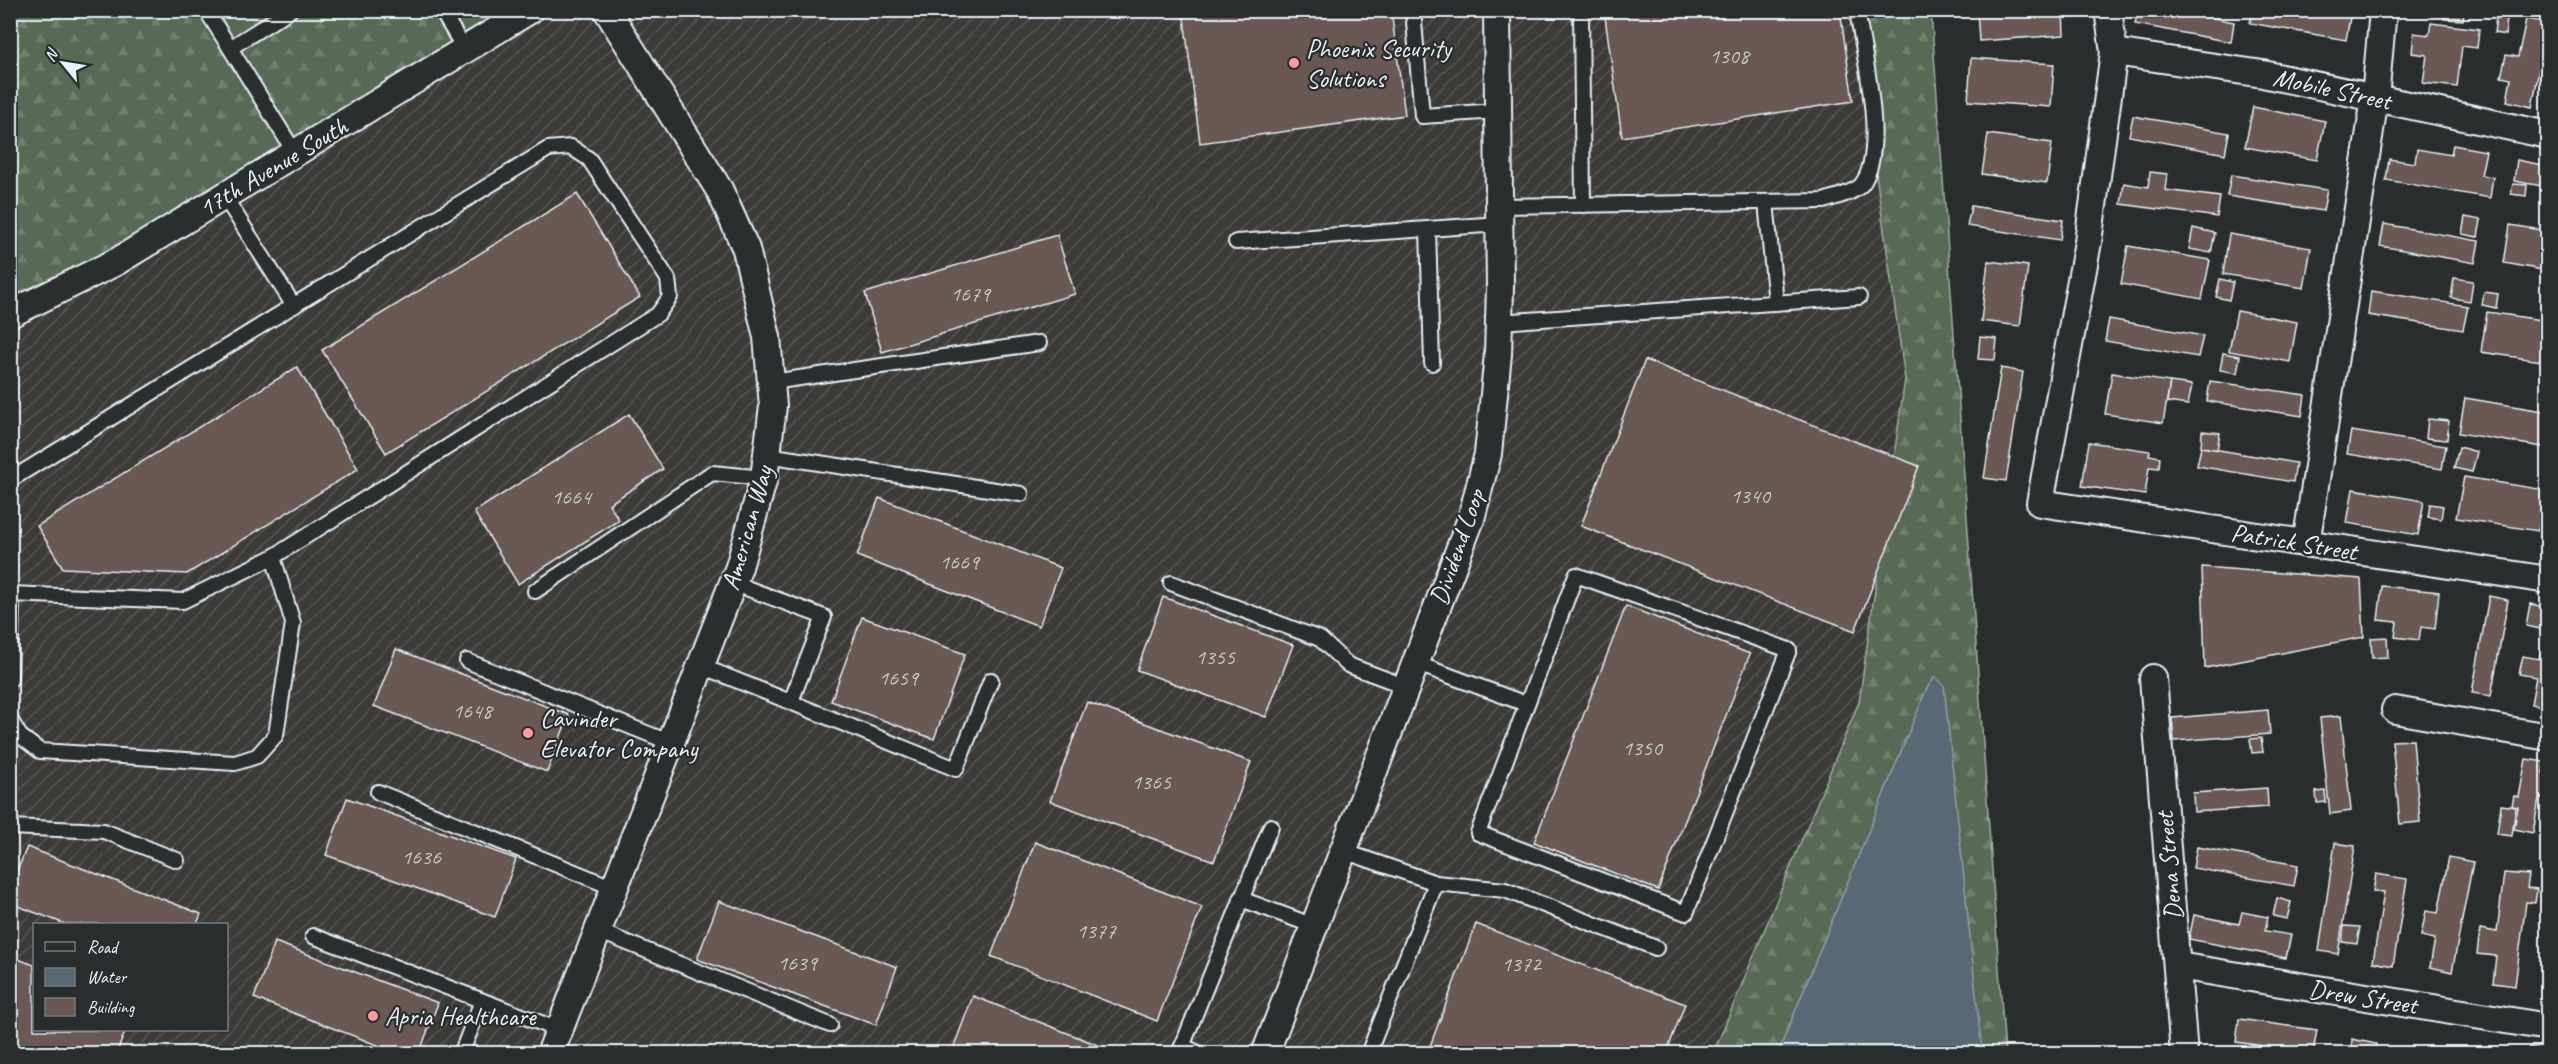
<svg xmlns="http://www.w3.org/2000/svg" width="2558" height="1064" font-family="Caveat,sans-serif">
	<style>
		.industrial { fill: url(#industrial-furrows); fill-rule: evenodd }
		.forest { fill: url(#forest-firs); stroke: #a0aea6; stroke-width: 1.5 }
		.water { fill: #586774; stroke: #929ea9; stroke-width: 1.5 }
		.building { fill: #695852; stroke: #e8f1f8; stroke-width: 1.5 }
		.lines { fill: none; stroke-linecap: round; stroke-linejoin: round }
		.service-casing { stroke: #e8f1f8; stroke-width: 18 }
		.minor-casing { stroke: #e8f1f8; stroke-width: 30 }
		.service { stroke: #2a2d2e; stroke-width: 14 }
		.minor { stroke: #2a2d2e; stroke-width: 26 }
		.poi-dot { fill: #ff9aa2; stroke: #2a2d2e; stroke-width: 2 }
		.labels { text-anchor: middle; dominant-baseline: central; stroke-width: 4.5; stroke-linejoin: round; paint-order: stroke }
		.number-label { font-size: 22px; fill: #c8cbce }
		.poi-label { font-size: 26px; fill: #e8f1f8; stroke: #2a2d2e; text-anchor: start }
		.street-label { font-size: 26px; fill: #e8f1f8; stroke: #2a2d2e }
	</style>
	<defs>
		<pattern id="industrial-furrows" width="10" height="10" patternUnits="userSpaceOnUse" patternTransform="scale(1.5)"><rect width="10" height="10" fill="#3d3a39"/><path d="M-1 1l2-2M0 10L10 0M9 11l2-2" fill="none" stroke="#595756"/></pattern>
		<pattern id="forest-firs" width="22" height="20" patternUnits="userSpaceOnUse" patternTransform="scale(1.5)"><rect width="22" height="20" fill="#586a54"/><path d="M5 1l3.5 6h-7zM16 11l3.5 6h-7z" fill="#70806d"/></pattern>
	</defs>
	<rect width="100%" height="100%" fill="#2a2d2e"/>
	<filter id="ink" filterUnits="userSpaceOnUse"><feTurbulence type="fractalNoise" baseFrequency=".0167" numOctaves="2"/><feDisplacementMap in="SourceGraphic" scale="12" xChannelSelector="R" yChannelSelector="G"/><feConvolveMatrix kernelMatrix="1 2 1 2 8 2 1 2 1" color-interpolation-filters="sRGB"/></filter>
	<g filter="url(#ink)">
		<path class="industrial" d="M530 11H1853L1905 379 1859 702 1713 1053 11 1054V314ZM34 924H226V1030H34Z"/>
		<g class="forest">
			<path d="M11 11H530L11 314Z"/>
			<path d="M1853 11H1931L2005 1053 1713 1054 1859 702 1905 379Z"/>
		</g>
		<path class="water" d="M1935 677 1944 686 1982 1053H1778L1927 688Z"/>
		<g class="building">
			<path d="M1183 10H1391L1405 115 1200 143Z"/>
			<path d="M1604 10H1840L1853 101 1622 137Z"/>
			<path d="M1977 10H2063L2064 35 1979 41Z"/>
			<path d="M2138 10H2174L2234 22 2231 42 2135 24Z"/>
			<path d="M2253 10H2315L2350 17 2346 40 2250 23Z"/>
			<path d="M2444 10H2464L2463 20 2444 19Z"/>
			<path d="M2496 17 2507 19 2505 35 2494 33Z"/>
			<path d="M2526 19 2548 23 2532 107 2507 101 2511 79 2501 77 2506 55 2518 57Z"/>
			<path d="M2431 23 2479 29 2477 48 2462 46 2457 87 2423 83 2427 55 2412 53 2414 33 2429 35Z"/>
			<path d="M1971 58 2054 64 2051 107 1968 101Z"/>
			<path d="M2253 107 2325 121 2317 160 2245 147Z"/>
			<path d="M2133 116 2229 133 2225 154 2129 136Z"/>
			<path d="M1988 134 2052 143 2047 183 1982 174Z"/>
			<path d="M2453 145 2486 151 2481 175 2493 177 2490 198 2386 180 2389 159 2415 163 2417 149 2451 155Z"/>
			<path d="M2517 160 2548 166V187L2514 181Z"/>
			<path d="M2150 172 2167 174 2165 190 2220 197 2217 217 2121 204 2124 183 2148 187Z"/>
			<path d="M2231 175 2327 190 2323 211 2227 196Z"/>
			<path d="M2513 184 2527 185 2526 196 2511 194Z"/>
			<path d="M577 194 640 297 386 453 322 350Z"/>
			<path d="M1971 206 2063 220 2060 240 1967 226Z"/>
			<path d="M2465 217 2481 220 2478 237 2462 234Z"/>
			<path d="M2384 224 2479 241 2475 263 2380 246Z"/>
			<path d="M2510 225 2548 231V271L2504 263Z"/>
			<path d="M2193 228 2215 233 2211 253 2189 249Z"/>
			<path d="M2229 234 2311 248 2304 288 2223 274Z"/>
			<path d="M1057 235 1075 294 882 352 865 293Z"/>
			<path d="M2128 246 2210 260 2202 299 2121 284Z"/>
			<path d="M1988 261 2028 266 2020 326 1981 321Z"/>
			<path d="M2454 278 2473 281 2470 301 2451 298Z"/>
			<path d="M2220 279 2233 282 2229 300 2216 297Z"/>
			<path d="M2371 291 2468 306 2463 330 2368 315Z"/>
			<path d="M2484 292 2498 294 2496 308 2482 305Z"/>
			<path d="M2237 311 2297 322 2290 362 2229 351Z"/>
			<path d="M2487 312 2548 321V362L2481 352Z"/>
			<path d="M2109 319 2203 336 2198 357 2105 341Z"/>
			<path d="M1980 337 1997 339 1995 360 1978 359Z"/>
			<path d="M2223 353 2240 356 2237 373 2220 370Z"/>
			<path d="M1645 360 1919 466 1855 631 1581 526Z"/>
			<path d="M297 367 358 469 187 574 63 568 37 526Z"/>
			<path d="M2001 368 2023 372 2006 481 1984 478Z"/>
			<path d="M2112 373 2170 382 2163 423 2105 414Z"/>
			<path d="M2210 381 2305 395 2302 416 2207 401Z"/>
			<path d="M2170 382 2192 385 2188 405 2167 402Z"/>
			<path d="M2465 398 2548 412V448L2459 433Z"/>
			<path d="M629 414 663 469 609 504 619 520 518 584 474 512Z"/>
			<path d="M2428 419 2449 421 2447 440 2426 438Z"/>
			<path d="M2202 431 2220 433 2217 450 2201 447Z"/>
			<path d="M2351 431 2446 446 2442 469 2347 454Z"/>
			<path d="M2089 442 2150 451 2149 455 2160 457 2159 468 2149 467 2145 495 2082 486Z"/>
			<path d="M2201 447 2296 463 2293 482 2197 466Z"/>
			<path d="M2459 447 2477 452 2472 472 2454 468Z"/>
			<path d="M2464 477 2545 490 2538 531 2456 518Z"/>
			<path d="M2353 489 2424 501 2418 535 2347 523Z"/>
			<path d="M879 498 1061 568 1039 626 857 556Z"/>
			<path d="M2430 504 2443 506 2441 519 2428 517Z"/>
			<path d="M2202 567 2361 579 2364 637 2205 668Z"/>
			<path d="M2382 586 2439 592 2435 629 2421 627 2419 640 2395 637 2397 622 2378 620Z"/>
			<path d="M2489 596 2508 600 2491 696 2472 693Z"/>
			<path d="M1163 597 1293 645 1266 717 1137 670Z"/>
			<path d="M2530 604 2545 607 2541 629 2526 626Z"/>
			<path d="M1626 606 1750 654 1658 890 1534 842Z"/>
			<path d="M862 617 965 654 934 739 831 701Z"/>
			<path d="M2548 618V707L2531 704 2536 677 2519 674 2523 656 2539 659Z"/>
			<path d="M2387 637 2388 657 2372 658 2371 638Z"/>
			<path d="M396 649 569 715 547 772 374 706Z"/>
			<path d="M1087 702 1251 762 1214 861 1050 801Z"/>
			<path d="M2268 710 2270 734 2174 741 2172 718Z"/>
			<path d="M2341 716 2351 811 2330 814 2320 718Z"/>
			<path d="M2261 738 2263 752 2252 753 2250 739Z"/>
			<path d="M2413 740 2420 822 2400 824 2392 741Z"/>
			<path d="M2526 759 2545 762 2543 773H2548V799L2539 798 2533 833 2514 829 2518 807 2512 806 2514 796 2519 797Z"/>
			<path d="M2267 788 2268 807 2194 812 2193 793Z"/>
			<path d="M2325 791 2326 802 2317 803 2316 792Z"/>
			<path d="M347 798 516 859 495 917 326 855Z"/>
			<path d="M2501 805 2516 807 2512 836 2497 834Z"/>
			<path d="M1035 842 1202 907 1157 1021 991 956Z"/>
			<path d="M2335 843 2355 846 2338 954 2319 951Z"/>
			<path d="M27 847 201 914 197 924H65L10 903V888Z"/>
			<path d="M2197 847 2298 865 2294 886 2193 868Z"/>
			<path d="M2449 857 2473 862 2452 972 2430 967 2435 939 2421 936 2426 911 2438 913Z"/>
			<path d="M2504 873 2529 875 2527 888 2537 889 2535 903 2526 902 2515 986 2493 983 2496 956 2477 954 2480 929 2497 932Z"/>
			<path d="M2376 874 2407 879 2393 966 2373 962 2384 892 2373 891Z"/>
			<path d="M2277 898 2291 902 2287 919 2273 916Z"/>
			<path d="M719 901 897 967 876 1025 697 959Z"/>
			<path d="M2242 912 2268 917 2265 931 2291 935 2286 958 2189 939 2194 915 2239 924Z"/>
			<path d="M1476 924 1685 1004 1666 1054H1427Z"/>
			<path d="M2344 926 2360 927 2357 944 2342 942Z"/>
			<path d="M275 942 438 1003 419 1054H401L254 998Z"/>
			<path d="M10 956 34 965V1030H126L116 1054H40L10 1042Z"/>
			<path d="M973 996 1121 1054H951Z"/>
			<path d="M2239 1019 2317 1030 2313 1053 2236 1042Z"/>
			<path d="M2352 1039 2376 1044 2375 1054H2351Z"/>
			<path d="M2529 1047 2548 1051V1054H2528Z"/>
		</g>
		<g class="lines">
			<defs>
				<g id="service">
					<path d="M206 10 230 48"/>
					<path d="M290 10 230 48 295 153"/>
					<path d="M441 10 465 50"/>
					<path d="M1413 10 1422 116 1498 111"/>
					<path d="M1581 10 1583 205"/>
					<path d="M224 196 294 306"/>
					<path d="M1766 202 1776 303"/>
					<path d="M1499 206 1824 201C1834 197 1855 193 1862 184 1888 149 1863 53 1857 10"/>
					<path d="M1428 229 1432 363"/>
					<path d="M1236 242 1500 224"/>
					<path d="M1499 322 1859 297"/>
					<path d="M772 382 1039 343"/>
					<path d="M767 455 1021 494"/>
					<path d="M10 480 548 149 571 147 589 159 668 279 670 297 658 314 273 557 183 601 10 594"/>
					<path d="M1576 575 1789 650 1686 913 1478 833Z"/>
					<path d="M733 583 824 617 791 701"/>
					<path d="M1171 583 1320 639 1348 665 1407 687"/>
					<path d="M535 591 712 473 764 478"/>
					<path d="M467 661 671 743"/>
					<path d="M1415 663 1526 704"/>
					<path d="M701 666 956 769 991 680"/>
					<path d="M10 680 12 596"/>
					<path d="M10 719 20 736 40 751 235 763 257 756 276 735 293 623 273 557"/>
					<path d="M378 792 614 888"/>
					<path d="M10 827 104 831 177 860"/>
					<path d="M1343 851 1436 883 1505 890 1656 948"/>
					<path d="M1241 899 1314 926"/>
					<path d="M598 931 830 1025"/>
					<path d="M313 936 559 1030"/>
					<path d="M1182 1046 1201 1054"/>
					<path d="M461 1054 482 1001"/>
					<path d="M1179 1054 1271 826"/>
					<path d="M1368 1054 1436 883"/>
				</g>
				<g id="minor">
					<path d="M2108 10 2114 52 2088 242 2040 503 2548 580"/>
					<path d="M2114 52 2263 74 2548 135"/>
					<path d="M10 314 116 262 530 10"/>
					<path d="M2306 544 2375 98 2383 10"/>
					<path d="M2153 678 2184 1054"/>
					<path d="M2395 710 2548 737"/>
					<path d="M2178 966 2548 1027"/>
					<path d="M550 1054 739 567 764 478 773 406 767 337 746 249 720 191 607 10"/>
					<path d="M1265 1054 1471 519 1488 454 1498 354 1500 288 1497 10"/>
				</g>
			</defs>
			<use href="#service" class="service-casing"/>
			<use href="#minor" class="minor-casing"/>
			<use href="#service" class="service"/>
			<use href="#minor" class="minor"/>
		</g>
	</g>
	<g class="poi-dot">
		<circle cx="1294" cy="63" r="6"/>
		<circle cx="528" cy="733" r="6"/>
		<circle cx="373" cy="1016" r="6"/>
	</g>
	<g class="labels">
		<g class="number-label">
			<text x="1729" y="56">1308</text>
			<text x="970" y="294">1679</text>
			<text x="1750" y="496">1340</text>
			<text x="571" y="497">1664</text>
			<text x="959" y="562">1669</text>
			<text x="1215" y="657">1355</text>
			<text x="898" y="678">1659</text>
			<text x="472" y="711">1648</text>
			<text x="1642" y="748">1350</text>
			<text x="1151" y="782">1365</text>
			<text x="421" y="857">1636</text>
			<text x="1096" y="931">1377</text>
			<text x="797" y="963">1639</text>
			<text x="1521" y="964">1372</text>
		</g>
		<g class="poi-label">
			<text x="1306" y="48">Phoenix Security<tspan x="1306" dy="30">Solutions</tspan></text>
			<text x="540" y="718">Cavinder<tspan x="540" dy="30">Elevator Company</tspan></text>
			<text x="385" y="1016">Apria Healthcare</text>
		</g>
		<g class="street-label">
			<text transform="translate(2332 89) rotate(12)">Mobile Street</text>
			<text transform="translate(273 167) rotate(-31)">17th Avenue South</text>
			<text transform="translate(747 528) rotate(-74)">American Way</text>
			<text transform="translate(2294 542) rotate(9)">Patrick Street</text>
			<text transform="translate(1457 547) rotate(-71)">Dividend Loop</text>
			<text transform="translate(2169 866) rotate(-95)">Dena Street</text>
			<text transform="translate(2363 997) rotate(9)">Drew Street</text>
		</g>
	</g>
	<rect width="2558" height="1064" fill="none" stroke="#2a2d2e" stroke-width="36"/>
	<rect x="18" y="18" width="2522" height="1028" fill="none" stroke="#e8f1f8" stroke-width="2" filter="url(#ink)"/>
	<rect x="33" y="923" width="195" height="108" fill="#2a2d2e" stroke="#767b7f" stroke-width="1.5"/>
	<rect x="45" y="942" width="30" height="9" fill="#2a2d2e" stroke="#767b7f" stroke-width="1.5"/>
	<text x="87" y="953" font-size="18" fill="#e8f1f8">Road</text>
	<rect x="45" y="968" width="30" height="18" fill="#586774" stroke="#767b7f" stroke-width="1.5"/>
	<text x="87" y="983" font-size="18" fill="#e8f1f8">Water</text>
	<rect x="45" y="998" width="30" height="18" fill="#695852" stroke="#767b7f" stroke-width="1.5"/>
	<text x="87" y="1013" font-size="18" fill="#e8f1f8">Building</text>
	<g transform="translate(63 63) rotate(300)" stroke="#2a2d2e" stroke-width="4.5" paint-order="stroke">
	<path d="M0-4.5L10 22L0 15L-10 22Z" fill="#e8f1f8"/>
	<text y="-9" font-size="16" font-weight="bold" text-anchor="middle" fill="#e8f1f8">N</text>
	</g>
</svg>
